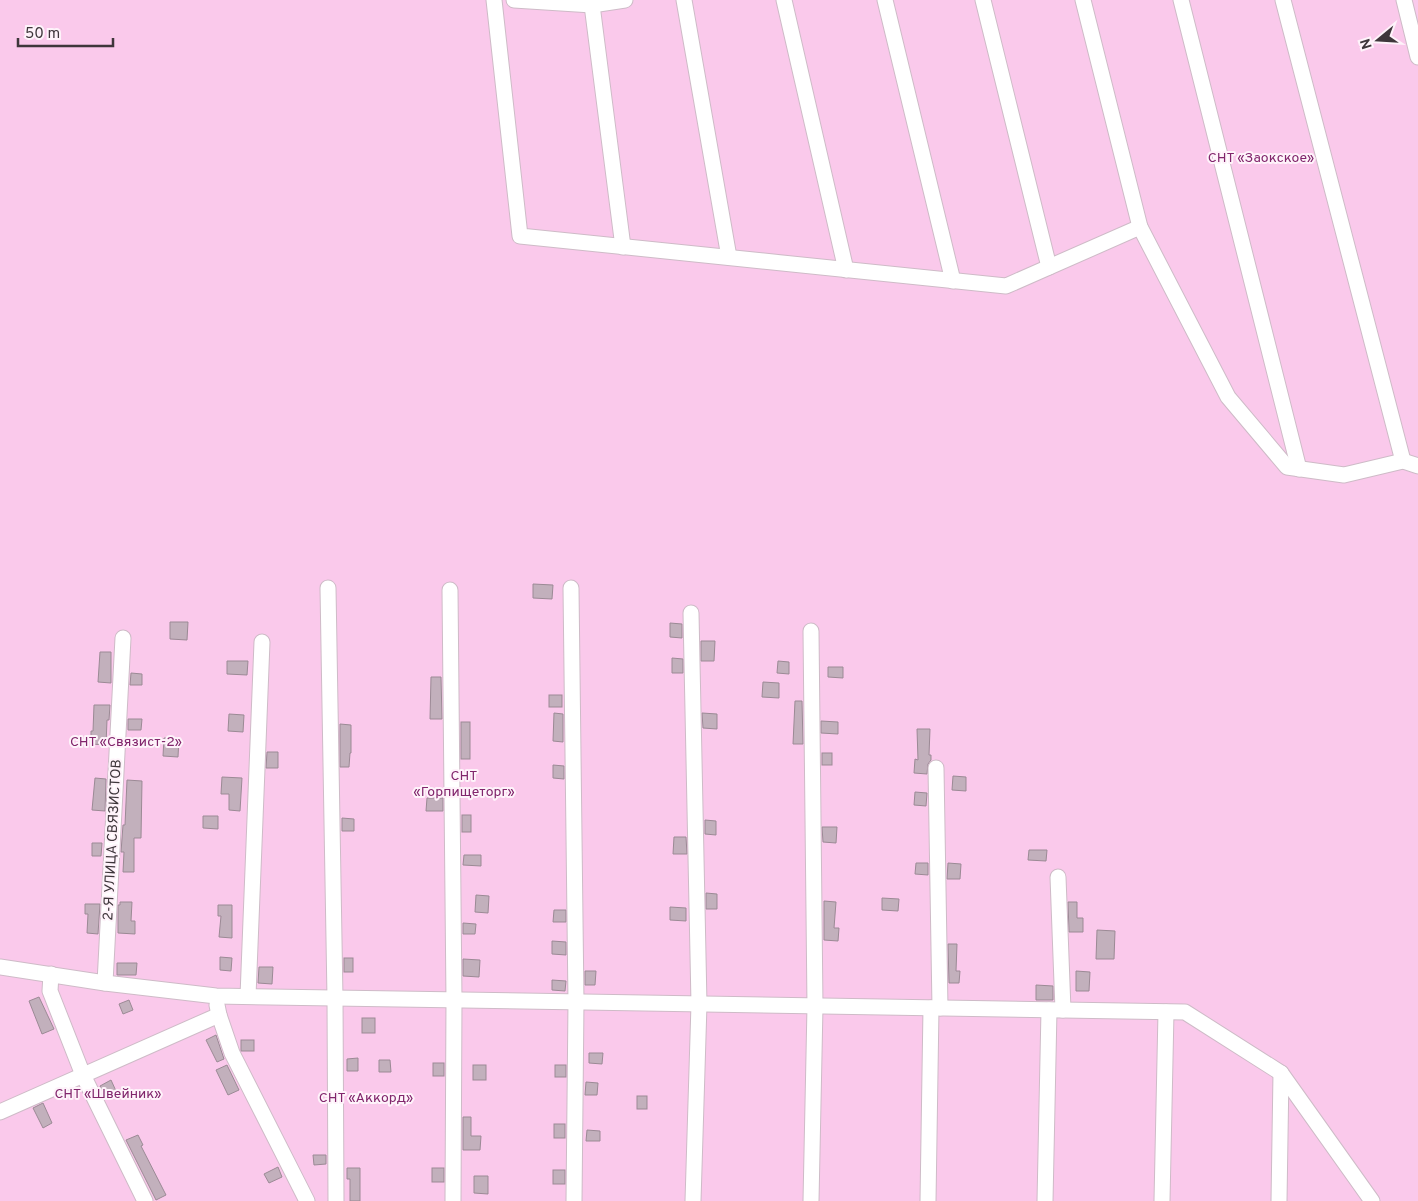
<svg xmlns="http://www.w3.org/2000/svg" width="1418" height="1201" font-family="Overpass,sans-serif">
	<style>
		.green { fill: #fac9eb }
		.building { fill: #c2b0bc; stroke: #9b8a95 }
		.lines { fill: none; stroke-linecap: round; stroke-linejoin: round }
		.minor-casing { stroke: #cebbc7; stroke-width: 17 }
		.minor { stroke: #fff; stroke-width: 15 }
		.labels { text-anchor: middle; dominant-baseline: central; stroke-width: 4; stroke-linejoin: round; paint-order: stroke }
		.park-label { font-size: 14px; fill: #81256c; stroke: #fef3fa }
		.street-label { font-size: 14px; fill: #3e363b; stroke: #fef3fa }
	</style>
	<rect width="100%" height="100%" fill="#f6e3f0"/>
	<rect class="green" x="0" y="0" width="1418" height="1201"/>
	<g class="building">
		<path d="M533 584 553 585 552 599 533 598Z"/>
		<path d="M170 622H188L187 640 170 639Z"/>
		<path d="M670 623 682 624V638L670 637Z"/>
		<path d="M701 641H715L714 661H701Z"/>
		<path d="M100 652H111V683L98 682Z"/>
		<path d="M672 658 683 659V673H672Z"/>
		<path d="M227 661H248L247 675 227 674Z"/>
		<path d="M778 661 789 662V674L777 673Z"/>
		<path d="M828 667H843V678L828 677Z"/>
		<path d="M131 673 142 674V685H130Z"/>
		<path d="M431 677H441L442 719H430Z"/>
		<path d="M763 682 779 683V698L762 697Z"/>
		<rect x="549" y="695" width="13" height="12"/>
		<path d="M795 701H802L803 744H793Z"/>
		<path d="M94 705H110L109 720H107L106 745 91 744V731H93Z"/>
		<path d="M554 713 563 714V742L553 741Z"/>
		<path d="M702 713 717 714V729L703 728Z"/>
		<path d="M229 714 244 715 243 732 228 731Z"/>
		<path d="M128 719H142L141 730H128Z"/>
		<path d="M821 721 838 722V734L821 733Z"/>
		<rect x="461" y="722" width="9" height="37"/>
		<path d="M340 724 351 725V753H350L349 767H340Z"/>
		<path d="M917 729H930L929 755H931V760L928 764 927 774 914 773 915 759 918 760Z"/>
		<path d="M164 738H179L178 757 163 756Z"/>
		<path d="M267 752H278V768H266Z"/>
		<rect x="822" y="753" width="10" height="12"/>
		<path d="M553 765 564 766V779L553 778Z"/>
		<path d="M953 776 966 777V791L952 790Z"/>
		<path d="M222 777 242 778 240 811 229 810V794H221Z"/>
		<path d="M95 778 106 779 105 811 92 810Z"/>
		<path d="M127 780 142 781 141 838H134V872H123L124 852H121L123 825H125Z"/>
		<path d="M915 792 927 793 926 806 914 805Z"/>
		<path d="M427 798H443V811H426Z"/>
		<rect x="462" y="815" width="9" height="17"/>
		<path d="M203 816H218V829L203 828Z"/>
		<path d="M342 818 354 819V831H342Z"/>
		<path d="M705 820 716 821V835L705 834Z"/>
		<path d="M822 827H837L836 843 823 842Z"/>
		<path d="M674 837H686L687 854H673Z"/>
		<path d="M92 843H102L101 856H92Z"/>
		<path d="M1029 850H1047L1046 861 1028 860Z"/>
		<path d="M464 855H481V866L463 865Z"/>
		<path d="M916 863H928V875L915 874Z"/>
		<path d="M948 863 961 864 960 879H947Z"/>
		<path d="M706 893 717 894V909H706Z"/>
		<path d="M476 895 489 896 488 913 475 912Z"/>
		<path d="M882 898 899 899 898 911 882 910Z"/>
		<path d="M824 901 836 902 834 928H839L838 941 824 940Z"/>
		<path d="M120 902H132L131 921H135V934L118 933V905H120Z"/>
		<path d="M1068 902H1077V918H1083V932H1069Z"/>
		<path d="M85 904H100L98 934 87 933 88 914H85Z"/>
		<path d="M218 905H232V938L219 937 221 916H218Z"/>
		<path d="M670 907 686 908V921L670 920Z"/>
		<path d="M554 910H566V922H553Z"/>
		<path d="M463 923 476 924 475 934H463Z"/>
		<path d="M1097 930 1115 931 1114 959H1096Z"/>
		<path d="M552 941 566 942V955L552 954Z"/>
		<path d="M948 944H957L956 971H960L959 983H949Z"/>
		<path d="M220 957 232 958 231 971 220 970Z"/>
		<rect x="344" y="958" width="9" height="14"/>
		<path d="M463 959 480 960 479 977 463 976Z"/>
		<path d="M117 963H137L136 975H117Z"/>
		<path d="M259 967H273L272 984 258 983Z"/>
		<path d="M585 971H596L595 985H585Z"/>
		<path d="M1076 971 1090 972 1089 991H1076Z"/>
		<path d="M552 980 566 981 565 991 552 990Z"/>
		<path d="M1036 985 1053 986V1000H1036Z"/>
		<path d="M39 997 54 1029 42 1034 29 1001Z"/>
		<path d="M129 1000 133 1010 123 1014 119 1004Z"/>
		<rect x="362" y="1018" width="13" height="15"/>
		<path d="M216 1035 224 1059 217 1062 206 1040Z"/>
		<rect x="241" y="1040" width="13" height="11"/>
		<path d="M589 1053H603L602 1064 589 1063Z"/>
		<path d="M358 1058V1071H347V1059Z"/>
		<path d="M379 1060H390L391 1072H379Z"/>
		<rect x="433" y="1063" width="11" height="13"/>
		<path d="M227 1065 239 1090 228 1095 216 1070Z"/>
		<rect x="473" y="1065" width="13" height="15"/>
		<rect x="555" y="1065" width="11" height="12"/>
		<path d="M111 1080 116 1091 105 1097 100 1086Z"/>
		<path d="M586 1082 598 1083 597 1095H585Z"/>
		<rect x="637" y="1096" width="10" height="13"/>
		<path d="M43 1103 52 1123 43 1128 33 1108Z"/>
		<path d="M463 1117H471V1136H481L480 1150H463Z"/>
		<rect x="554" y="1124" width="11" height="14"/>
		<path d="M587 1130 600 1131V1141H586Z"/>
		<path d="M138 1135 143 1145 141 1146 166 1195 156 1200 126 1140Z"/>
		<path d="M313 1155H326V1164L314 1165Z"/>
		<path d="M278 1167 282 1177 269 1183 264 1174Z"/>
		<path d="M347 1168H360V1201H350V1179H347Z"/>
		<rect x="432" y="1168" width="12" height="14"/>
		<rect x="553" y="1170" width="12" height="14"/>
		<path d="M474 1176H488V1194L474 1193Z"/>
	</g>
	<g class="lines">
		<defs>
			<g id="minor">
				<path d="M494 0 520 236 1006 286 1140 227 1228 397 1287 467 1344 475 1403 461 1418 466"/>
				<path d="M514 0 592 5 625 0"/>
				<path d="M684 0 729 257"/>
				<path d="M784 0 846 270"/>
				<path d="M885 0 953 281"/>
				<path d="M983 0 1049 267"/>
				<path d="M1083 0 1140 227"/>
				<path d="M1181 0 1299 469"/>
				<path d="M1283 0 1403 461"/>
				<path d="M1404 0 1418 57"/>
				<path d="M592 5 623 247"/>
				<path d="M328 588 335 998 336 1201"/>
				<path d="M571 588 576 1002 574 1201"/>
				<path d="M450 590 454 1000 453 1201"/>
				<path d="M691 613 699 1004 693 1201"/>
				<path d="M811 631 815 1006 811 1201"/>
				<path d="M936 768 940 1008"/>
				<path d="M1058 877 1063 1010"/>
				<path d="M0 967 105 983 216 996 1185 1012 1281 1073 1372 1201"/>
				<path d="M51 974 50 991 83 1075 145 1201"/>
				<path d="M105 983 123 638"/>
				<path d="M248 996 262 642"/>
				<path d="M217 1005 219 1015 232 1053 307 1201"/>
				<path d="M0 1112 219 1015"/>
				<path d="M928 1201 931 1008"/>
				<path d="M1045 1201 1049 1010"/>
				<path d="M1162 1201 1166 1012"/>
				<path d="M1279 1201 1281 1073"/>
			</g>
		</defs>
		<use href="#minor" class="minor-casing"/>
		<use href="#minor" class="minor"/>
	</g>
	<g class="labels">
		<g class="park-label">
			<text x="1261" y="158">СНТ «Заокское»</text>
			<text x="126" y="742">СНТ «Связист-2»</text>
			<text x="464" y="776">СНТ<tspan x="464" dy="16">«Горпищеторг»</tspan></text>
			<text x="108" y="1094">СНТ «Швейник»</text>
			<text x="366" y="1098">СНТ «Аккорд»</text>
		</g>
		<g class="street-label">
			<text transform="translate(113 840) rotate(-87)">2-Я УЛИЦА СВЯЗИСТОВ</text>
		</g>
	</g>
	<g transform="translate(1378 40) rotate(252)" stroke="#fef3fa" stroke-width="4" paint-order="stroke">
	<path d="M0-4L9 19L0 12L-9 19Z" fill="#3e363b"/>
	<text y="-8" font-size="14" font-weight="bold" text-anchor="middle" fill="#3e363b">N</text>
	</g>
	<path d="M18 38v8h95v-8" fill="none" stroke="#3e363b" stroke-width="2.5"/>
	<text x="25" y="38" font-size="15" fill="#3e363b" stroke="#fef3fa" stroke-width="4" paint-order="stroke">50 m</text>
</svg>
